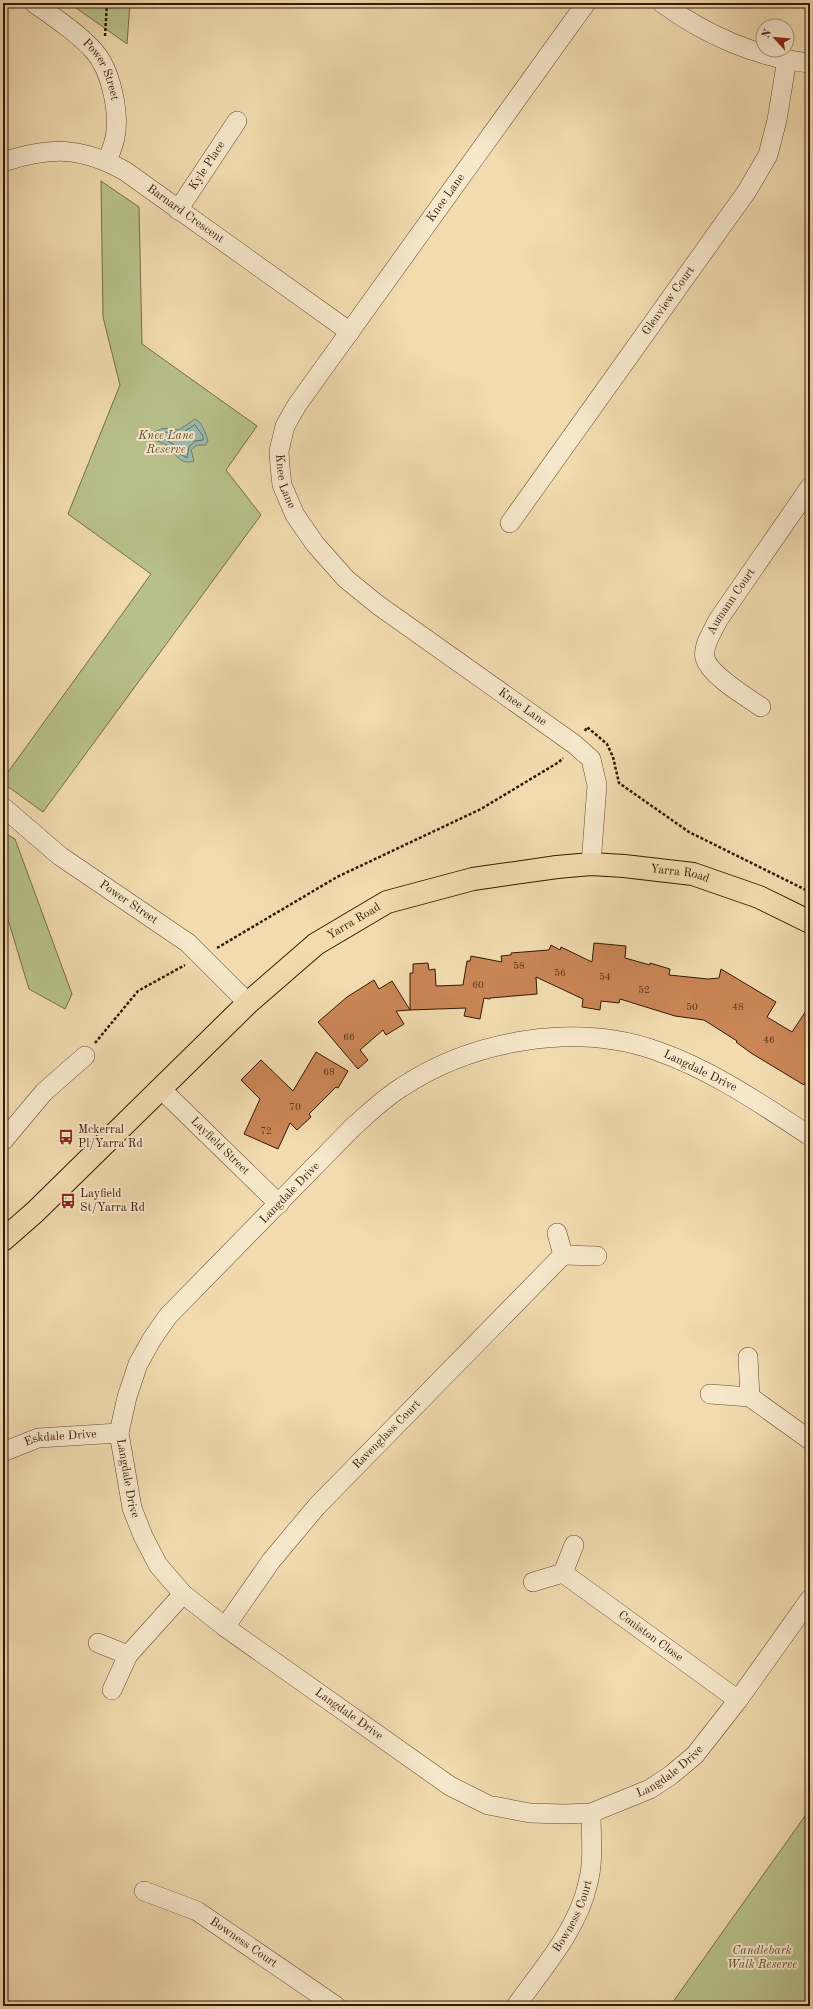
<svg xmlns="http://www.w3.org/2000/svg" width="813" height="2009" font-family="'Old Standard TT',serif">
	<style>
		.green { fill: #b8c18c; stroke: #766c48 }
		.water { fill: #9bbbb0; stroke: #727a6b }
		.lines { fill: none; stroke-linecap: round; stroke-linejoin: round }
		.shore { stroke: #686a5a; stroke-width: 1 }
		.building { fill: #ca8657; stroke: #351804 }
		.minor-casing { stroke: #64492f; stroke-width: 20 }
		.major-casing { stroke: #351804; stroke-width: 24 }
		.path { stroke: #351804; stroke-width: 2.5; stroke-dasharray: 3 2; stroke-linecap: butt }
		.minor { stroke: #f6e8cb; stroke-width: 19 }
		.major { stroke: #f1dbaf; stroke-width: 22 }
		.labels { text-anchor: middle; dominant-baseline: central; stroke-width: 4; stroke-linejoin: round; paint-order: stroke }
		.number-label { font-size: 10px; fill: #5a3419 }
		.street-label { font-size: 12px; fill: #351804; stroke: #f6e8cb }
		.park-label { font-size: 12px; font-style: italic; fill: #5c4b2d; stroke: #f6e8cb }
		.poi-label { font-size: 12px; fill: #351804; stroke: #f6e8cb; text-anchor: start }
	</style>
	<rect width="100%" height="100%" fill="#f1dbaf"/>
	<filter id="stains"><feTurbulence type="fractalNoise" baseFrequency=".005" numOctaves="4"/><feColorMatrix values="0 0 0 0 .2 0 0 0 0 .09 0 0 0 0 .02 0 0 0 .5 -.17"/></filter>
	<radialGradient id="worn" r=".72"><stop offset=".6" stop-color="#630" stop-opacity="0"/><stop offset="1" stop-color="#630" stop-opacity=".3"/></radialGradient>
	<g class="green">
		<path d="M73 3H130L127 44 72 5Z"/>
		<path d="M101 181 139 207 142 344 257 426 226 470 261 515 43 812 3 783V779L151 574 68 514 120 385 103 317Z"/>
		<path d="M3 832 15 839 72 994 65 1009 29 989 3 903Z"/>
		<path d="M810 1809V2006H670Z"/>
	</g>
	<path class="water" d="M195 419C202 422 206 434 208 441L205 445H197L191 450 194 461C182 465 176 457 171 447L155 440 153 436 155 432C164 426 169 429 179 430Z"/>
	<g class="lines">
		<path class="shore" d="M195 425 203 436V440L195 441 189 447 187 458 178 453 173 444 159 436 160 433 168 432 180 434Z"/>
	</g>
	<g class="building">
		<path d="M594 943 626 946 625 958 650 965V963L670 969 669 975 708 979 719 978 721 969 776 1002 767 1017 792 1032 810 1005V1074L804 1085 751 1053 736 1042 737 1041 704 1020 675 1016 620 999 619 1003 601 1001 600 1010 582 1007 583 999 536 977 537 994 490 998V999L484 998 480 1019 464 1016 466 1008 410 1010V973H413V964L428 963 429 970 435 969 436 986 463 985 467 961H470L471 956 502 962 501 956 511 955V953L549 950 551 945 560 950 561 947 592 962Z"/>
		<path d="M374 980 379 989 392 981 410 1010 396 1011 404 1024 386 1035 383 1030 360 1050 368 1060 358 1069 318 1022 347 997Z"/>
		<path d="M316 1052 348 1071 338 1088 336 1087 309 1114 311 1117 297 1130 290 1123 278 1149 244 1134 260 1099 241 1080 261 1060 293 1091Z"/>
	</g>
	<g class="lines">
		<defs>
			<g id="minor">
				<path id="s1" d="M34 3C55 18 77 32 94 51 111 70 120 113 115 138 113 146 110 154 107 161"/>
				<path id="s2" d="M586 3 297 405 285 426 279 451 280 467 282 485 295 515 315 544 346 579 378 605 574 744 591 759 597 785 591 864"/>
				<path d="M662 3C704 34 757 58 810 63"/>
				<path id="s3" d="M3 162C50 147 80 146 125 171L350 332"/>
				<path id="s4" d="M178 210 237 121"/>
				<path id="s5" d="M510 523 747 191 768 155 777 120 787 59"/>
				<path id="s6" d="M761 707C747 697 710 676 705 658 702 646 713 631 718 620L810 487"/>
				<path id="s7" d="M3 807 60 856 188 943 248 1003"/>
				<path id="s8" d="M161 1089 279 1204"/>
				<path id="s9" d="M810 1136C761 1104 712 1070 657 1051 576 1022 473 1040 402 1087 384 1098 369 1113 353 1127L168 1316 152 1339 138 1364 127 1397 119 1433 132 1508 143 1536 158 1565 183 1594 225 1627 450 1786 488 1805 530 1813 564 1814 591 1813 650 1789 671 1775 695 1755 738 1700 810 1599"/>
				<path d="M3 1141 44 1092 85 1056"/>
				<path d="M557 1233 563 1255 597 1256"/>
				<path d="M710 1394 750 1397 748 1357"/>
				<path d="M750 1397 810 1440"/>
				<path id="s10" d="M3 1452 38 1438 119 1433"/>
				<path id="s11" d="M563 1573 738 1700"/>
				<path d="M533 1582 563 1573 574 1545"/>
				<path id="s12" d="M225 1627 271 1561 317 1506 563 1255"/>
				<path d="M98 1643 128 1655 112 1690"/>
				<path d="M128 1655 183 1594"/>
				<path id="s13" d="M144 1891 197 1911 336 2006"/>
				<path id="s14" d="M516 2006C543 1968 578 1929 588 1883 594 1860 591 1836 591 1813"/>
			</g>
			<g id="major">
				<path id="s15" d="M3 1240 35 1212 248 1003 316 944 387 902 473 879 557 867 591 864 624 866 693 874 759 897 810 922"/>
			</g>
		</defs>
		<use href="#minor" class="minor-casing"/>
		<use href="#major" class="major-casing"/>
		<g class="path">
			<path d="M105 36 107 3"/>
			<path d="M585 731 587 727 607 744 613 757 619 783 689 832 810 892"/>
			<path d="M217 948 337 877 481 809 559 762 563 758"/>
			<path d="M95 1043 138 991 185 965"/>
		</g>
		<use href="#minor" class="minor"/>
		<use href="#major" class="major"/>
	</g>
	<defs>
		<symbol id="bus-bare" viewBox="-9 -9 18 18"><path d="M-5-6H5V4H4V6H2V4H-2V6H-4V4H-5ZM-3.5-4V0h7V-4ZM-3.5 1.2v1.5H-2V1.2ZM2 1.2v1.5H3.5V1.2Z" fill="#8f2418" stroke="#f6e8cb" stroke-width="2.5" paint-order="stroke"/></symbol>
	</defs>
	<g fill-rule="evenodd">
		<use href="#bus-bare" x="55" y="1126" width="22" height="22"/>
		<use href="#bus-bare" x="57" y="1190" width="22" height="22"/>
	</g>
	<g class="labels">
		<g class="number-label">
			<text x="519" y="966">58</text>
			<text x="560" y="973">56</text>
			<text x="605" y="977">54</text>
			<text x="478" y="985">60</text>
			<text x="644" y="990">52</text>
			<text x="692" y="1007">50</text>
			<text x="738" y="1007">48</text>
			<text x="349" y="1037">66</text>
			<text x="769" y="1040">46</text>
			<text x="329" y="1072">68</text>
			<text x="295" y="1107">70</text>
			<text x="266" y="1131">72</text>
		</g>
		<g class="street-label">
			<text stroke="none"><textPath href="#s1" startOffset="97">Power Street</textPath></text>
			<text stroke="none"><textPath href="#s4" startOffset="53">Kyle Place</textPath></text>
			<text transform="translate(446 198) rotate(-54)">Knee Lane</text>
			<text stroke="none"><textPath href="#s3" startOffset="201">Barnard Crescent</textPath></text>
			<text stroke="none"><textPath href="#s5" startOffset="273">Glenview Court</textPath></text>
			<text stroke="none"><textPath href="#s2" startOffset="576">Knee Lane</textPath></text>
			<text stroke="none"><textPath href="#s6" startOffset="139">Aumann Court</textPath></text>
			<text stroke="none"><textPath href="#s2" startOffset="912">Knee Lane</textPath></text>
			<text stroke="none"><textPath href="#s15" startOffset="811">Yarra Road</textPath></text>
			<text stroke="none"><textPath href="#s7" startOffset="158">Power Street</textPath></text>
			<text stroke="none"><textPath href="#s15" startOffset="475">Yarra Road</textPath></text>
			<text transform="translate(700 1071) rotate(26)">Langdale Drive</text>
			<text stroke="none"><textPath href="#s8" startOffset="82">Layfield Street</textPath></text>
			<text transform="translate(290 1193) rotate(-46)">Langdale Drive</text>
			<text stroke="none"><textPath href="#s12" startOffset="252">Ravenglass Court</textPath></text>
			<text stroke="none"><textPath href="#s10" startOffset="60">Eskdale Drive</textPath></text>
			<text stroke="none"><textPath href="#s9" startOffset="944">Langdale Drive</textPath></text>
			<text stroke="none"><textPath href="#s11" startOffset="108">Coniston Close</textPath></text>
			<text stroke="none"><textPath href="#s9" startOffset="1280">Langdale Drive</textPath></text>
			<text stroke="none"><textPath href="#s9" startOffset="1640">Langdale Drive</textPath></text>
			<text stroke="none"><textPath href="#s14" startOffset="107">Bowness Court</textPath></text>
			<text stroke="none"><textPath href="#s13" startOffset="113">Bowness Court</textPath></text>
		</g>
		<g class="park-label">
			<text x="166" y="436">Knee Lane<tspan x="166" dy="14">Reserve</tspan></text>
			<text x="762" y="1951">Candlebark<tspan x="762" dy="14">Walk Reserve</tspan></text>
		</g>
		<g class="poi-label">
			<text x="78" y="1130">Mckerral<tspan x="78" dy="14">Pl/Yarra Rd</tspan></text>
			<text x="80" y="1194">Layfield<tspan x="80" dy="14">St/Yarra Rd</tspan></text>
		</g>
	</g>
	<rect width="813" height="2009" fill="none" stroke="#f1dbaf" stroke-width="16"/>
	<rect x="4" y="4" width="805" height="2001" fill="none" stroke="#351804" stroke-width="2"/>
	<rect x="8" y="8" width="797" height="1993" fill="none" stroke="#351804"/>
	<g transform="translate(775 38) rotate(297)"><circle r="19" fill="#f6e8cb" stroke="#a9957b"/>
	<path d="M0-3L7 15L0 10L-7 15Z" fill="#8f2418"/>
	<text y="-6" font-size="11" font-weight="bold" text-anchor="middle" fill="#351804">N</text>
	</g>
	<rect width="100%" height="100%" filter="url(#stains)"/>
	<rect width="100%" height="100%" fill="url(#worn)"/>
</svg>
